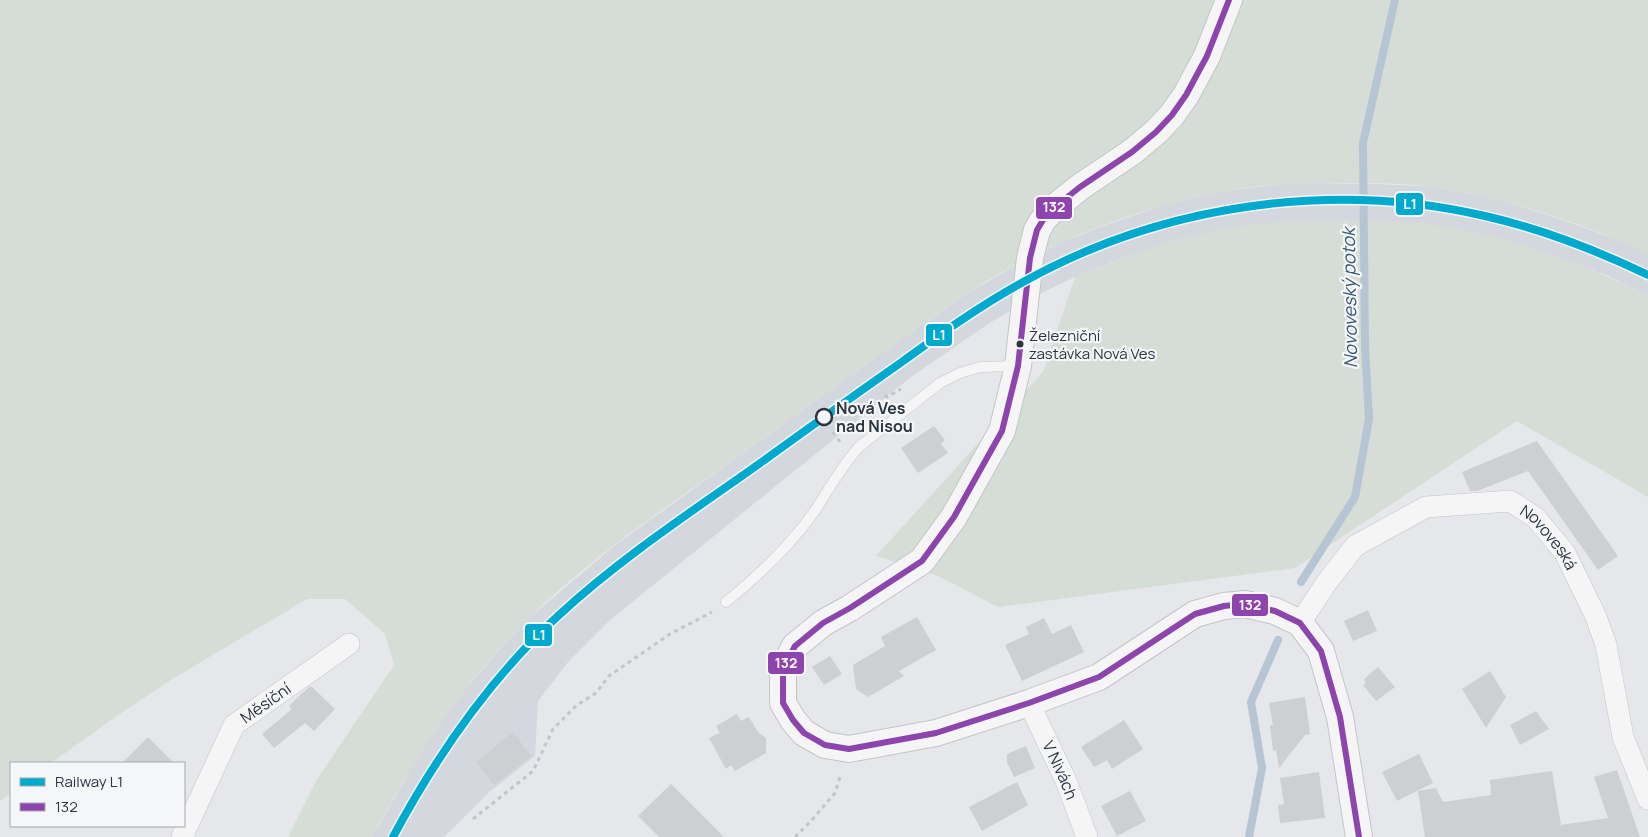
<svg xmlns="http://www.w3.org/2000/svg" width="1648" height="837" font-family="Manrope,sans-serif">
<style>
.built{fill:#d4d7dd}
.green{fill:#d6ddd6}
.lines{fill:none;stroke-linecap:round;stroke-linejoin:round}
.stream{stroke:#b5c5d4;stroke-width:8}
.building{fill:#cdcfd2}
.service-casing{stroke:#c3c5c8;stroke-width:11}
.minor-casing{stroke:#c3c5c8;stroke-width:22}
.tertiary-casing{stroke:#c3c5c8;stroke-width:28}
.path{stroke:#c3c6c8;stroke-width:3;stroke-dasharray:4 4;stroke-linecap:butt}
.service{stroke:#f5f5f6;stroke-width:10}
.minor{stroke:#f5f5f6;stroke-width:21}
.tertiary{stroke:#f5f5f6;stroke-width:26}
.bus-1-casing{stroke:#f4f6f8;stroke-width:10}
.bus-1{stroke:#8e44ad;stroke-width:6}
.rail-1-casing{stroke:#f4f6f8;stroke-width:11}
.rail-1{stroke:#00a9ce;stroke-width:8}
.bus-dot{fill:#2c3643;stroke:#f4f6f8;stroke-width:2}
.stop-dot{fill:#f4f6f8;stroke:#2c3643;stroke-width:2.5}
.labels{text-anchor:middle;stroke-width:4.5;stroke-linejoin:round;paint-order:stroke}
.bus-label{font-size:15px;fill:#2c3643;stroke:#f4f6f8;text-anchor:start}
.stop-label{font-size:16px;font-weight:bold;fill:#2c3643;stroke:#f4f6f8;text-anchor:start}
.street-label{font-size:16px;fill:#2c3643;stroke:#f4f6f8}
.water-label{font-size:18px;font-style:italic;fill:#375776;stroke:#f4f6f8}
.line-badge{stroke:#f4f6f8;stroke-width:2}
.badge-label{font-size:14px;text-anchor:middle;font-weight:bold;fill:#fff}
</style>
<rect width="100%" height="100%" fill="#e5e7ea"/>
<!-- built -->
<path class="built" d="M1292 183 1378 184 1432 187 1496 199 1560 219 1623 242 1648 254V296L1608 276 1548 254 1428 224 1377 221H1295L1230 228 1178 240 1115 261 1075 277 1035 296 988 324 911 377 610 620 568 662 538 701 535 756 488 793 444 837H372L423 748 460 696 506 642 529 618 614 546 890 347 968 293 1018 264 1060 243 1103 226 1167 204 1224 191Z"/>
<!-- green -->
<path class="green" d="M0 0H1648V254C1582 222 1508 199 1436 188 1401 182 1364 183 1329 183 1293 183 1257 185 1221 192 1152 205 1082 230 1019 263 978 284 940 312 903 338 855 372 807 407 759 441 681 498 597 551 528 619 464 682 414 758 372 837H288L316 781 394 665 385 634 345 599H307L174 678 114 718 51 763H11V793L0 801Z
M1340 220C1369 221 1399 220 1427 224 1501 233 1582 263 1648 296V497L1517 421 1295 568 998 607 936 575 876 556 1043 372 1075 277C1125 257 1176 238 1229 228 1265 221 1303 221 1340 220Z"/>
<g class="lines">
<!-- stream -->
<path class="stream" d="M1301 582 1355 497 1369 419 1365 346 1363 143 1395 0
M1249 837 1262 768 1251 702 1278 640"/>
</g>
<!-- building -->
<path class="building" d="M934 426 945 440 941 444 948 453 918 473 901 448Z
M1537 441 1618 556 1598 570 1528 471 1477 491H1470L1462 472Z
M1368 610 1377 631 1353 641 1344 621Z
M917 617 936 650 899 671 904 676 868 697 856 689 853 665 885 646 881 637Z
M1044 618 1052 634 1071 625 1084 652 1022 681 1005 645 1029 634 1026 627Z
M830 656 842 674 824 685 812 667Z
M1378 667 1395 687 1376 701 1363 685 1366 683 1364 679Z
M1490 671 1506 697 1486 728 1462 689Z
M311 686 335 709 314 731 305 723 274 748 262 734 292 709 289 706 302 693Z
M1305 697 1310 734 1305 735 1279 768 1276 750 1273 751 1270 725H1273L1269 703Z
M1536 711 1549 729 1520 745 1510 725Z
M737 714 741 721 749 717 758 732 766 738V753L735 771 731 765 726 769 709 738 720 733 716 726Z
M1124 720 1143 749 1112 769 1107 760 1094 767 1081 747Z
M513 732 531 756 494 785 476 762Z
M148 737 174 763H122Z
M1026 746 1035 768 1014 777 1007 762V754Z
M1419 754 1433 783 1397 801 1382 772Z
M1617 770 1640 837H1425L1418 791 1436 788 1443 802 1491 795 1490 780 1552 771 1561 825 1608 818 1594 777Z
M1319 772 1325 818 1280 823 1278 805 1284 804 1280 778Z
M1017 782 1028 805 982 831 969 807Z
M671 784 724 837H659L638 816Z
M1130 791 1146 821 1117 836 1101 806Z"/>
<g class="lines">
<!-- service casing -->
<g class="service-casing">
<path id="service" d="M726 602C758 576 790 546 814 512 829 490 841 466 860 446L940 383 960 373 980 367 1017 366"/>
</g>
<!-- minor casing -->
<g class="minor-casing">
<g id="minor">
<path id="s1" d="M1300 623 1327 582 1355 546 1426 507 1510 501 1535 517 1565 553 1596 617 1606 645 1623 737 1648 799"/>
<path id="s2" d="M1029 703 1066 781 1087 837"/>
<path id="s3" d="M182 837 234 725 349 644"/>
</g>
</g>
<!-- tertiary casing -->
<g class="tertiary-casing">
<path id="tertiary" d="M1229 0 1207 56 1186 95 1172 115 1156 132 1132 152 1080 187 1055 207 1043 220 1037 230 1030 258 1018 366 1002 431 954 517 922 561 850 608 823 623 795 646 783 669V703L793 720 804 733 825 745 849 749 936 733 1029 703 1099 677 1195 614 1224 606 1245 604 1275 611 1300 623 1321 651 1340 717 1359 837"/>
</g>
<!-- path -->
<path class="path" d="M885 395 887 397 901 389
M833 432 840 442
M473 819 533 771 553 729 577 705 596 693 609 676 670 634 712 612
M795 837 811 821 835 793 841 774"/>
<!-- service -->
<use href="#service" class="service"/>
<!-- minor -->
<use href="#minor" class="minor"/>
<!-- tertiary -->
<use href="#tertiary" class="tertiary"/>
<!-- bus-1 casing -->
<g class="bus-1-casing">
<path id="bus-1" d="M1229 0 1207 56 1186 95 1172 115 1156 132 1132 152 1080 187 1055 207 1043 220 1037 230 1030 258 1018 366 1002 431 954 517 922 561 850 608 823 623 795 646 783 669V703L793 720 804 733 825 745 849 749 936 733 1029 703 1099 677 1195 614 1224 606 1245 604 1275 611 1300 623 1321 651 1340 717 1359 837"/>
</g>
<!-- bus-1 -->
<use href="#bus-1" class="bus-1"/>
<!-- rail-1 casing -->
<g class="rail-1-casing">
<path id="rail-1" d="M393 837C437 755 490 678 559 615 624 555 699 507 770 456 813 425 856 394 899 364 939 335 981 305 1025 281 1162 205 1332 180 1485 216 1542 229 1596 250 1648 275"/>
</g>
<!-- rail-1 -->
<use href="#rail-1" class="rail-1"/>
</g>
<!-- markers -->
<circle class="bus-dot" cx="1020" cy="344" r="4.5"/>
<circle class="stop-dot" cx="824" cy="417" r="8"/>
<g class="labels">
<!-- bus labels -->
<g class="bus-label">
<text x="1029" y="341">Železniční<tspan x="1029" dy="18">zastávka Nová Ves</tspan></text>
</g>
<!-- stop labels -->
<g class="stop-label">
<text x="836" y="414">Nová Ves<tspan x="836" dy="18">nad Nisou</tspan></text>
</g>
<!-- street labels -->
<g class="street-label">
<text dy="6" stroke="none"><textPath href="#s1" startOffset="314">Novoveská</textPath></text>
<text dy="6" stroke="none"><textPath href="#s3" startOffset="162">Měsíční</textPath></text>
<text dy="6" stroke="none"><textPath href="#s2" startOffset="74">V Nivách</textPath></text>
</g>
<!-- water labels -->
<g class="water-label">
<text transform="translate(1350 298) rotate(-91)" y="6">Novoveský potok</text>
</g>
</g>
<g class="line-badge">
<rect x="1395" y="192" width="29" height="24" rx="5" fill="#00a9ce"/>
<rect x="1035" y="196" width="38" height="24" rx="5" fill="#8e44ad"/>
<rect x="925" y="323" width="28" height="24" rx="5" fill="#00a9ce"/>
<rect x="1231" y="593" width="38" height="24" rx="5" fill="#8e44ad"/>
<rect x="524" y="623" width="29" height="24" rx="5" fill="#00a9ce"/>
<rect x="767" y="651" width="38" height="24" rx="5" fill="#8e44ad"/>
</g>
<g class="badge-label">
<text x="1410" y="209">L1</text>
<text x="1054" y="212">132</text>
<text x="939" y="340">L1</text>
<text x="1250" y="610">132</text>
<text x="539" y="640">L1</text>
<text x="786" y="668">132</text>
</g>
<!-- legend -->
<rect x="10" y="762" width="175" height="65" fill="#f4f6f8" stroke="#a4a9b0"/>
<rect x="20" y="778" width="25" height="8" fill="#00a9ce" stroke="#a4a9b0"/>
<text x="55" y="787" font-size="15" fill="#2c3643">Railway L1</text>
<rect x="20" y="803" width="25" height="8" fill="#8e44ad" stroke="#a4a9b0"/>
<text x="55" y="812" font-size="15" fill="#2c3643">132</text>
</svg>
